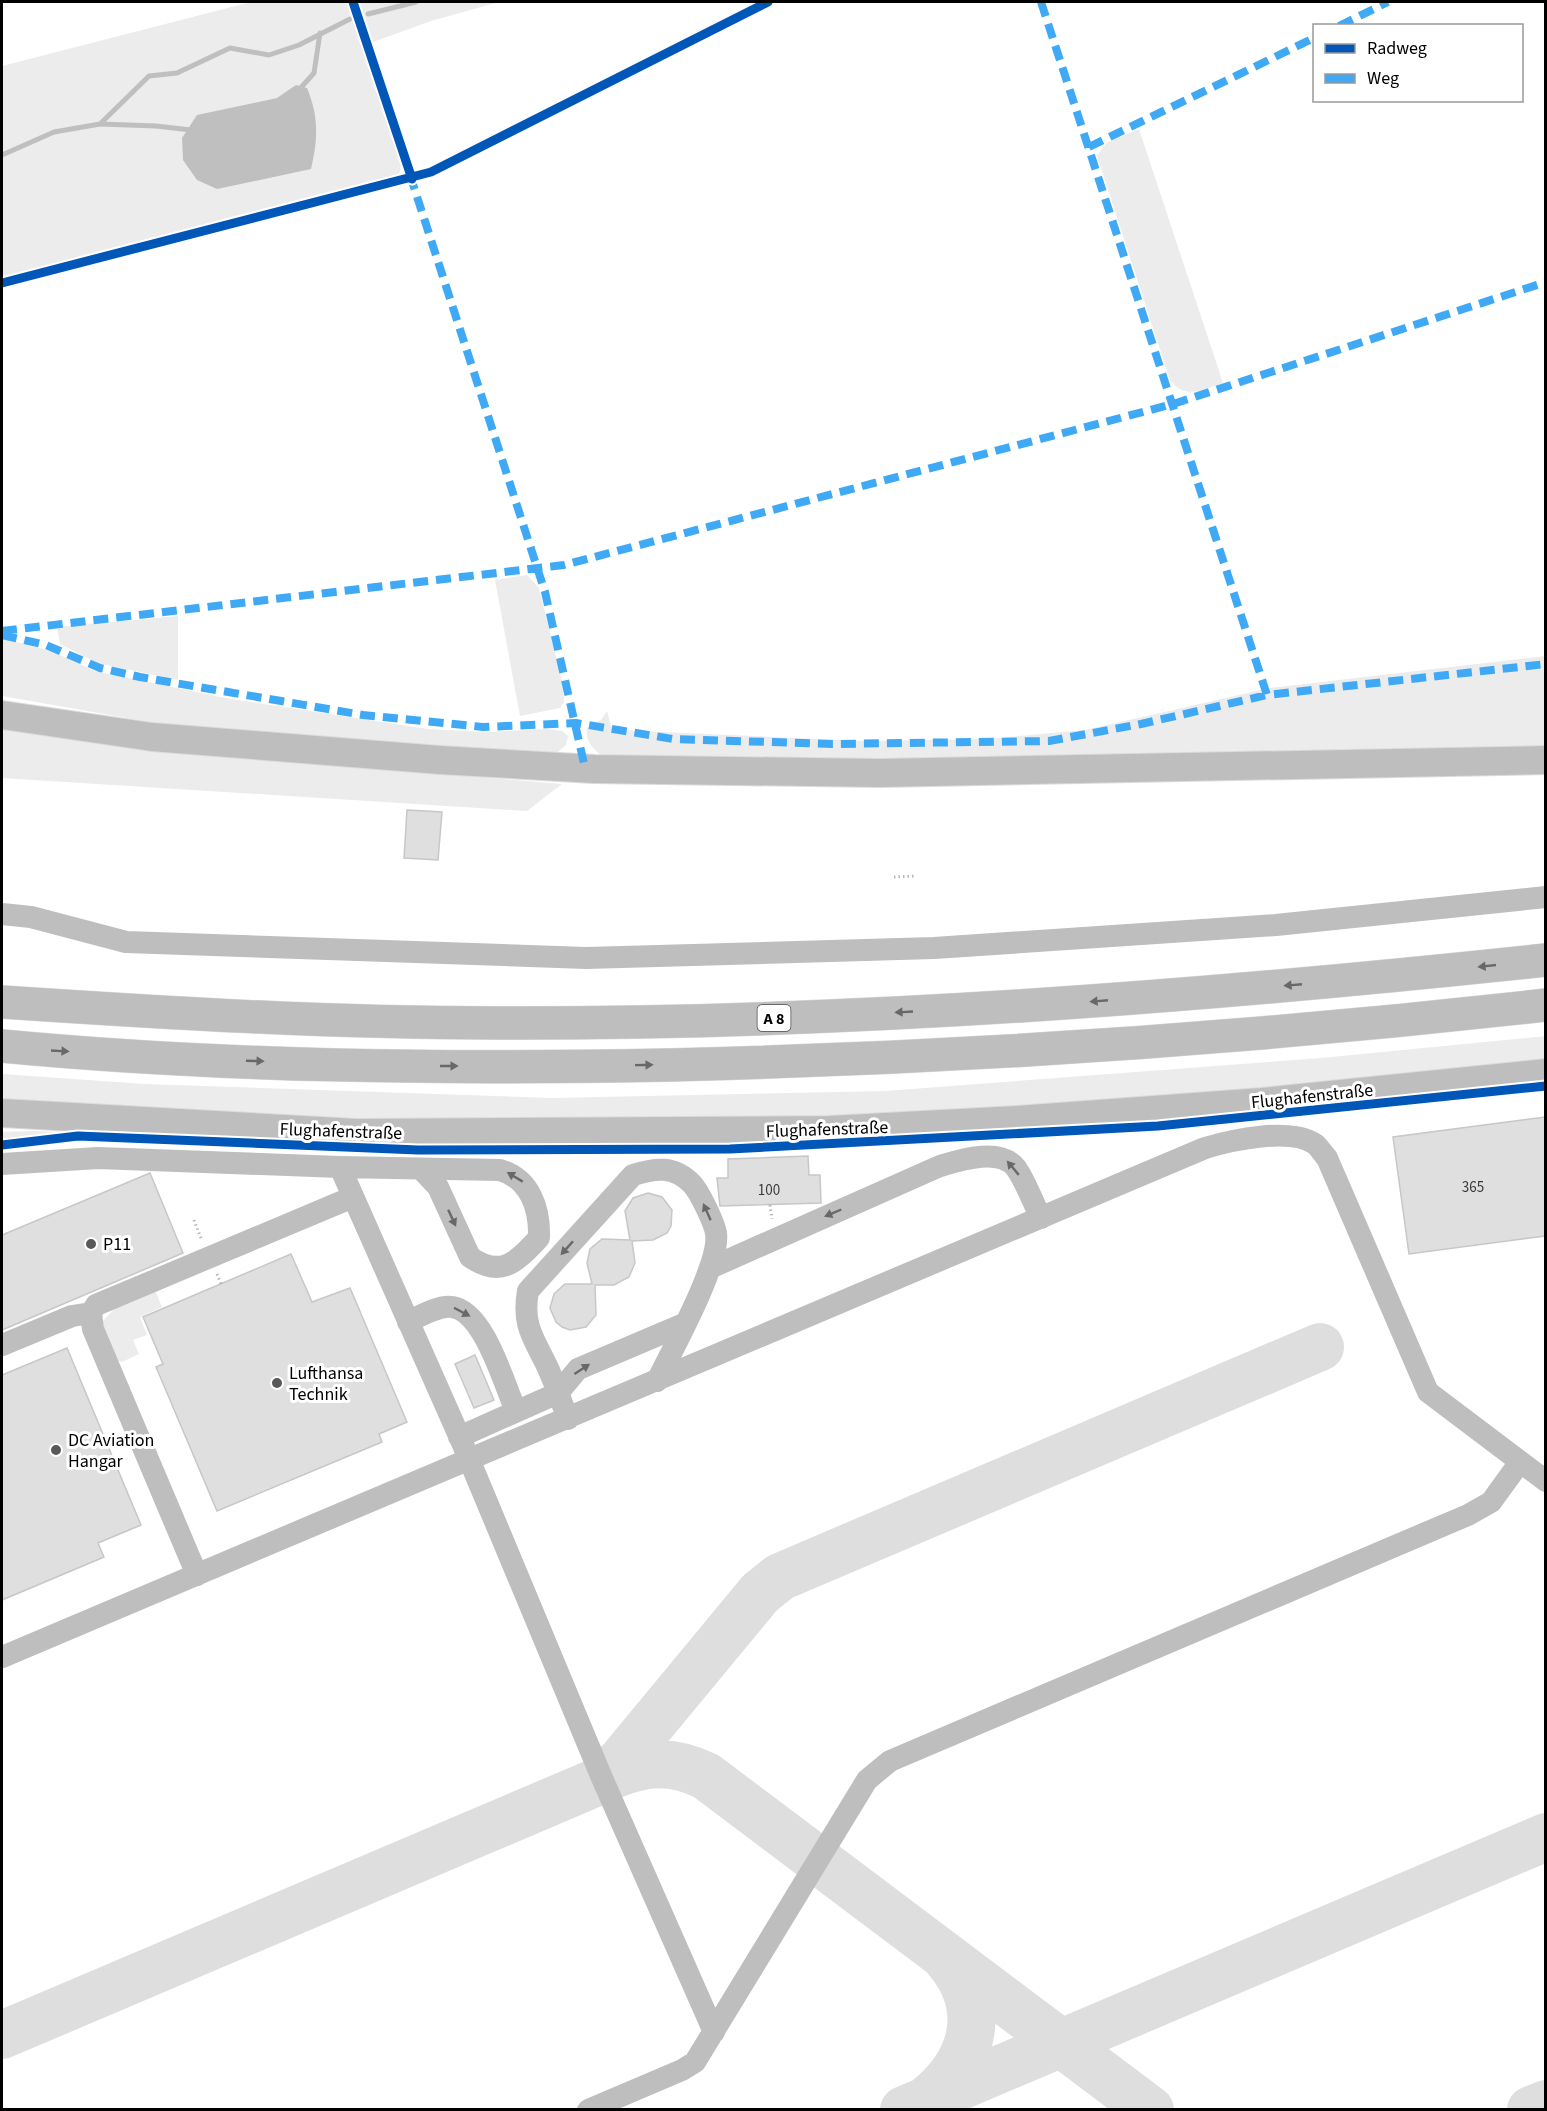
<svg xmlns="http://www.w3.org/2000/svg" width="1547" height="2111" font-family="'Source Sans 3',sans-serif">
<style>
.green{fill:#ececec}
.water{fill:#bfbfbf}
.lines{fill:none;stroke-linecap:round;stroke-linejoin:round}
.stream{stroke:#bfbfbf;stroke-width:5}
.taxiway{stroke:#dedede;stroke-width:48}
.building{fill:#dfdfdf;stroke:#c7c7c7;stroke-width:1.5}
.major-casing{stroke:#dbdbdb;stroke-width:30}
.highway-casing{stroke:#dbdbdb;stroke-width:34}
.path{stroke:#b9b9b9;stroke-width:3;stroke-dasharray:1.5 3;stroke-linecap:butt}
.minor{stroke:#bebebe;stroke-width:22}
.major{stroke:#bebebe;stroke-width:28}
.highway{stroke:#bebebe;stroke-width:33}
.quiet{stroke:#3fa9f5;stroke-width:8;stroke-dasharray:15 8;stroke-linecap:butt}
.cycleway-casing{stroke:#fff;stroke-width:13}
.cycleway{stroke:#0057b8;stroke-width:9}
.oneway{fill:#686868}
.poi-dot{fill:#595959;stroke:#fff;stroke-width:2}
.labels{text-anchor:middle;stroke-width:6;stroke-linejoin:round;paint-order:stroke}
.number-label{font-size:15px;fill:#383838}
.shield{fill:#fff;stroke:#4c4c4c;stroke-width:1.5}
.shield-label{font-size:16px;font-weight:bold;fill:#000}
.street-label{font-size:18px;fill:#000;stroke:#fff}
.poi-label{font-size:18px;fill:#000;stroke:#fff;text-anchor:start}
</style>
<rect width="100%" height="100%" fill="#fff"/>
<!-- green -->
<path class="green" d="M251 2H348L401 164 399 176 388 183 2 279V66Z
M359 2H499L431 21 373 42Z
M1139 129 1223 383C1203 390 1185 400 1170 380L1097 156 1106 143Z
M527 575 539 588 563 685 564 702 560 708 520 716 495 580Z
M178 616V680L97 663 60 644 57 627Z
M2 638 51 651 95 671 225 698 428 729 486 732 548 729 562 731 568 736 566 745 553 756 161 724 2 696Z
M1545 656V746L885 761 602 756C592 748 585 741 587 728L601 720 607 711 611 726 617 730 864 741 987 739 1085 730 1270 688Z
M2 728 206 754 562 784 527 811 2 778Z
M1546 1036 1545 1063 1195 1096 861 1119 489 1127 2 1102V1074L145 1084 552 1098 885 1091 1321 1058Z
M32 1131 69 1132V1135L2 1142V1132Z
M155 1290 162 1307 140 1317 147 1335 133 1340 139 1354 122 1362 115 1360 106 1340 103 1321 117 1306Z"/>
<!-- water -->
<path class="water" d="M296 85 307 88C319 117 318 139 311 169L217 189 197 180 183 160 182 138 197 115 277 98Z"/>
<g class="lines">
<!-- stream -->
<path class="stream" d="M368 14 416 2
M297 92 314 73 320 33
M100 124 156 126 191 130
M2 155 54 132 100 124 149 76 177 73 230 48 269 55 299 45 350 19"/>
<!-- taxiway -->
<path class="taxiway" d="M599 1781C638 1763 666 1757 706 1776L1150 2110
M2 2035 597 1782 621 1761 760 1593 780 1577 1320 1347
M929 2098C975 2060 988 2006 946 1958
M904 2110 1546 1837
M1531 2110 1546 2104"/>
</g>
<!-- building -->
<path class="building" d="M407 810 442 812 438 860 404 858Z
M1545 1117V1236L1409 1254 1393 1137Z
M808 1156 809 1175H820L821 1203 720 1206 717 1178H728V1159Z
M150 1173 183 1253 2 1330V1235Z
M648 1193 662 1197 672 1210 671 1226 667 1233 653 1240 632 1241 635 1263 629 1277 614 1285H595L596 1315 586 1327 570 1330 562 1327 556 1322 550 1308 554 1294 565 1284H592L587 1263 590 1249 602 1239 630 1240 625 1211 633 1198Z
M291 1254 312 1302 350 1288 407 1422 379 1434 382 1442 217 1511 156 1367 163 1364 143 1317Z
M67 1348 141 1525 98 1543 104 1557 2 1600V1375Z
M475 1355 494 1400 474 1408 455 1364Z"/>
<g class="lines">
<!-- major casing -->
<g class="major-casing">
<path id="major" d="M2 715 152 737 440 760 594 769 880 773 1546 760
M2 1113 356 1133 829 1130 1017 1120 1262 1102 1546 1073"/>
</g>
<!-- highway casing -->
<g class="highway-casing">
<path id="highway" d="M2 1002C167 1013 332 1023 498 1023 848 1024 1198 997 1546 960
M2 1046C223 1067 447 1069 669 1065 962 1058 1254 1038 1546 1005"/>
</g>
<!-- path -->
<path class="path" d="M894 877 916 876
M770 1205 772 1219
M194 1220 202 1241
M217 1274 221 1284"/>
<!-- minor -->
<path class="minor" d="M2 914 31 917 126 942 586 958 934 948 1276 925 1546 897
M2 1164 98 1158 340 1167 500 1170C530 1179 540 1208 539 1238 517 1261 502 1279 470 1257L438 1187 421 1169
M340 1167 464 1447 602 1778 714 2032
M710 1268 940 1166C960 1160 1000 1147 1016 1168 1026 1182 1033 1203 1041 1218
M408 1322C420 1316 439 1305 452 1307 484 1311 504 1384 516 1411
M2 1345 72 1316 91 1313
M568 1419C561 1401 555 1383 547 1366 533 1337 522 1325 528 1291L633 1175C655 1168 674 1165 692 1184 699 1191 714 1222 716 1233 721 1263 672 1350 657 1381
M459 1437 558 1393 578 1369 684 1324
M197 1575 93 1329 91 1313 96 1305 353 1197
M2 1657 1205 1148C1232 1140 1290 1127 1315 1144 1319 1147 1323 1154 1327 1158L1428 1392 1546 1481
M588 2110 682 2070 695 2062 867 1780 890 1761 1468 1515 1491 1502 1520 1462"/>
<!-- major -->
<use href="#major" class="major"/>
<!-- highway -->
<use href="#highway" class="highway"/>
<!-- quiet -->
<path class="quiet" d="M1041 2 1267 695 1546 664
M1339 26 1388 2
M1089 147 1314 38
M410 175 545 592 585 768
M2 631 564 565 1173 404 1546 282
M2 635 46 645 100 668 140 677 363 715 483 727 576 723 673 739 832 744 1049 741 1141 724 1267 695"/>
<!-- cycleway casing -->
<g class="cycleway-casing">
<path id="cycleway" d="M353 2 412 179
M2 283 431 172 768 2
M2 1145 78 1136 418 1150 730 1149 1158 1126 1546 1086"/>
</g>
<!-- cycleway -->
<use href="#cycleway" class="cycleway"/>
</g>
<!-- one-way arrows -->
<defs><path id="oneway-solid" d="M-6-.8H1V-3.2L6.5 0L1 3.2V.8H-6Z" transform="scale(1.5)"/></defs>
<g class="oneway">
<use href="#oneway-solid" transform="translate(1487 966) rotate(174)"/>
<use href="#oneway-solid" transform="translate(1293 985) rotate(175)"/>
<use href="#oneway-solid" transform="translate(1099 1001) rotate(175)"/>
<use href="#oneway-solid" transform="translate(904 1012) rotate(177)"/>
<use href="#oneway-solid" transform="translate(60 1051) rotate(3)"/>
<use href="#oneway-solid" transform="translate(255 1061) rotate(2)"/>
<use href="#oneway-solid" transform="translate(644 1065) rotate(-1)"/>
<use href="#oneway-solid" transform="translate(449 1066)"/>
<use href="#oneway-solid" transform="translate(1013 1168) rotate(-130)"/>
<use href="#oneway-solid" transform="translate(515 1177) rotate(-149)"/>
<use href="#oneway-solid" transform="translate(707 1212) rotate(-114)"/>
<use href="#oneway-solid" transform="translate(833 1213) rotate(157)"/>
<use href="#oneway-solid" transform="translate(452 1218) rotate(65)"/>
<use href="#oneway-solid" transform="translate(567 1248) rotate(132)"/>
<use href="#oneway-solid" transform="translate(462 1312) rotate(28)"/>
<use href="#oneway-solid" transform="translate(582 1369) rotate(-33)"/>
</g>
<!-- markers -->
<g class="poi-dot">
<circle cx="91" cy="1244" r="6"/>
<circle cx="277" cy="1383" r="6"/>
<circle cx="56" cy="1450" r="6"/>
</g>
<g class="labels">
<!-- number labels -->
<g class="number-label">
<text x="1473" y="1192">365</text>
<text x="769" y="1195">100</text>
</g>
<!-- shield labels -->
<rect class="shield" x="757.5" y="1005" width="33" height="26" rx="4.5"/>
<g class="shield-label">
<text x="774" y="1024">A 8</text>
</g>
<!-- street labels -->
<g class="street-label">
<text transform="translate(1312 1096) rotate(-6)" y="6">Flughafenstraße</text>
<text transform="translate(827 1129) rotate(-2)" y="6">Flughafenstraße</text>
<text transform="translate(341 1131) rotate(2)" y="6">Flughafenstraße</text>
</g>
<!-- poi labels -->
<g class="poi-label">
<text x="103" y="1250">P11</text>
<text x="289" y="1379">Lufthansa<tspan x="289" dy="21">Technik</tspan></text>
<text x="68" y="1446">DC Aviation<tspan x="68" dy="21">Hangar</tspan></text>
</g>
</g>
<!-- border -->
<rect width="1547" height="2111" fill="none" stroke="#000000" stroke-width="6"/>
<!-- legend -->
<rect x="1313" y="24" width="210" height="78" fill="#ffffff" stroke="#999999" stroke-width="1.5"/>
<rect x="1325" y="44" width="30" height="9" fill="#0057b8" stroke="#999999" stroke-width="1.5"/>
<text x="1367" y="54" font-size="18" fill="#000000">Radweg</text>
<rect x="1325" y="74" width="30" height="9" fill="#3fa9f5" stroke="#999999" stroke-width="1.5"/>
<text x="1367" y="84" font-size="18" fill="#000000">Weg</text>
</svg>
